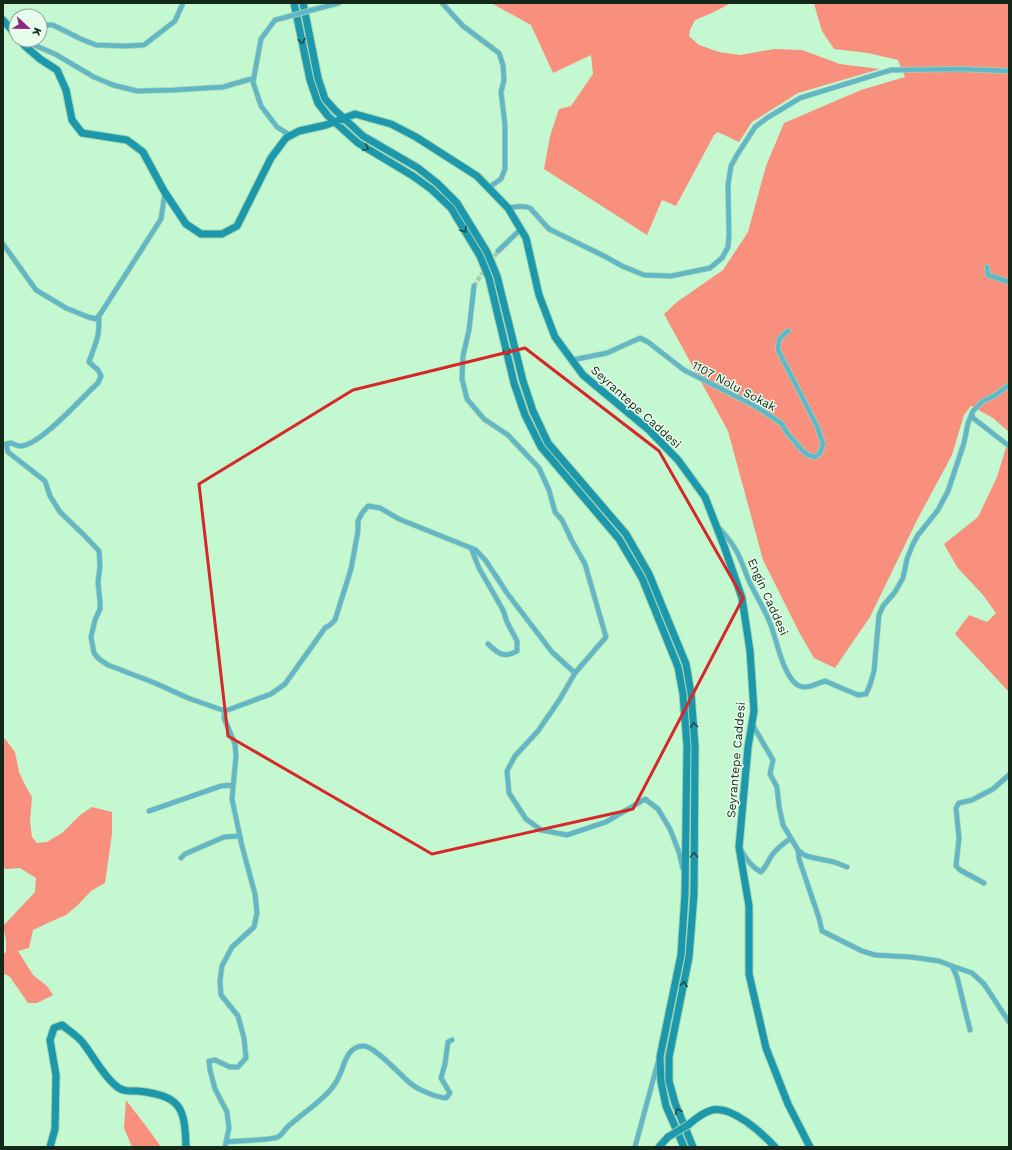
<svg xmlns="http://www.w3.org/2000/svg" width="1012" height="1150" font-family="'Work Sans',sans-serif">
<style>
.forest{fill:#f9907d}
.lines{fill:none;stroke-linecap:round;stroke-linejoin:round}
.street-tunnel{stroke:#a1ceab;stroke-width:4.5;stroke-dasharray:4.5 2;stroke-linecap:butt}
.street-casing{stroke:#a4d3af;stroke-width:6}
.secondary-casing{stroke:#a4d3af;stroke-width:9}
.street{stroke:#61b6c7;stroke-width:4.5}
.secondary{stroke:#1b98ac;stroke-width:7}
.street-bridge-casing{stroke:#a4d3af;stroke-width:6;stroke-linecap:butt}
.secondary-bridge-casing{stroke:#a4d3af;stroke-width:9;stroke-linecap:butt}
.street-bridge{stroke:#61b6c7;stroke-width:4.5}
.secondary-bridge{stroke:#1b98ac;stroke-width:7}
.oneway{stroke:#164f4c}
.marked{fill:none;stroke:#d62828;stroke-width:3;stroke-linejoin:round}
.labels{text-anchor:middle;stroke-width:3;stroke-linejoin:round;paint-order:stroke}
.street-label{font-size:12px;fill:#142819;stroke:#e8fdec}
</style>
<rect width="100%" height="100%" fill="#c4f8d0"/>
<!-- forest -->
<path class="forest" d="M491 3H731L712 13 695 20 690 30 689 36 699 45 719 52 740 55 774 49 802 50 840 64 880 69 798 93 752 122 739 142 718 132 714 135 676 206 662 200 647 235 544 169 550 136 559 109 571 106 593 74 591 55 553 73 531 25Z
M815 3H1009V432L993 418 971 406 964 415 952 455 916 522 870 617 835 668 814 658 799 632 763 560 728 431 664 314 677 302 723 270 748 232 766 166 784 123 861 90 905 77 898 60 868 53 834 49 822 31 814 4Z
M1009 438V692L955 634 969 615 987 622 996 613 983 595 957 567 944 544 978 517 997 477Z
M3 738 6 740 15 752 19 772 26 787 32 797 30 821 32 837 37 843 47 842 62 833 80 815 92 807 112 812V834L105 883 91 891 77 906 66 915 50 922 33 930 29 948 18 951 33 975 47 986 53 995 37 1003H28L10 977 5 974 3 975V955L6 952V940L3 926 35 892 36 878 20 868 6 869 3 867Z
M126 1100 149 1130 161 1147H132L124 1128Z"/>
<g class="lines">
<!-- street-tunnel -->
<path class="street-tunnel" d="M491 262 498 251
M474 286 486 268"/>
<!-- street casing -->
<g class="street-casing">
<path id="street" d="M442 3 463 26 499 53 503 65 504 80 501 92 505 125V169L501 179 488 188
M312 10 339 3
M283 18 275 20 261 39 253 82 261 106 277 127 290 135
M8 25H16
M40 25H53L81 39 96 45 125 46 144 45 175 21 183 3
M22 40 55 54 94 77 113 85 137 91 174 90 223 87 254 78
M508 208C516 207 522 205 530 208L549 229 606 257 622 266 644 275 671 276 710 268 722 258 728 247 729 235 728 185 731 166 737 155 755 127 767 118 800 98 891 70 962 69 1009 71
M3 244 36 290 66 308 88 317 96 319 101 313 161 219 165 193
M498 251 521 229
M987 267 988 275 1009 282
M474 286 469 330 463 356 462 379 467 399 484 419 508 435 539 468 549 490 555 512 562 520 572 541 585 564 606 637 575 673 560 699 538 731 515 756 507 771 509 793 526 819 541 830 567 835 606 822 645 799 658 809 670 829 679 852 683 869
M99 316C99 322 99 329 98 335 96 344 92 353 89 362L98 370 101 376 98 383C82 397 39 447 20 446 17 446 14 444 11 443L6 444 8 452 45 481 50 496 60 512 84 535 99 551 100 566 98 582 100 602V609L95 620 91 637 94 653 99 659 108 665 155 683 188 698 225 711
M572 360 607 353 640 338 648 342 684 370 755 406 781 423 788 434 802 450 808 455 815 457 820 453 823 444 817 426 778 350 779 339 788 331
M972 415 973 418 1009 446
M718 527C726 535 733 544 738 554 743 564 746 575 751 585 757 597 765 610 770 623 777 640 782 672 796 684 805 691 815 684 825 681L858 695 866 694 870 685 874 671 879 615 883 606 895 592 903 578 907 559 913 544 918 535 938 510 948 491 964 443 968 423 973 411 983 401 994 396 1009 385
M471 548 479 568 503 610 507 622 517 641V651C503 659 498 653 488 644
M752 724 773 760 770 774 777 787 779 806 783 825 798 850 804 855 810 857 834 862 847 867
M149 811 221 786 233 785
M741 850C746 858 751 867 761 872 766 867 768 861 772 855 777 848 784 843 791 838
M798 850 799 859 819 918 822 931 862 951 875 955 911 957 939 961 952 966 972 973 984 984 1009 1022
M181 858 185 854 224 837 239 836
M984 883 960 870 956 866 959 838 956 808 959 803 972 800 993 789 1009 775
M952 966 957 977 970 1030
M226 1142C236 1141 272 1140 278 1137 283 1134 286 1127 291 1124 304 1112 321 1102 332 1088 336 1083 339 1077 341 1072 345 1061 349 1046 363 1046 375 1046 400 1075 410 1083 418 1090 436 1097 446 1098L450 1093 441 1078 445 1064 448 1042 452 1040
M225 1147 229 1128 227 1112 215 1089 210 1070 209 1061 215 1060 230 1067H238L246 1058 244 1038 238 1016 221 995 220 981 222 966 232 947 254 927 257 913 255 894 242 846 232 799 236 756 235 744 224 718 225 711 271 694 285 684 325 628 330 625 335 620 351 569 358 531V521L362 513 368 506 380 508 399 519 476 550 486 561 507 593 552 652 575 673
M635 1147 658 1062"/>
</g>
<!-- secondary casing -->
<g class="secondary-casing">
<path id="secondary" d="M294 3 310 80 318 103 328 116 358 143 413 176 431 189 451 208 480 256 489 278 514 383 525 415 541 447 619 539 642 578 678 667 683 694 687 746 685 894 681 955 660 1057 661 1082 666 1106 684 1147
M303 3 318 78 325 99 335 110 363 136 418 168 437 183 457 203 487 252 497 276 523 381 533 411 548 443 626 534 649 574 686 664 691 693 695 746 694 894 689 957 669 1057V1081L675 1103 693 1147
M3 20 16 35
M20 40 25 46 40 59 57 70 66 90 72 120 82 133 127 140 143 152 164 191 186 224 201 234H222L237 226 271 158 286 138 299 131 326 125 355 114 391 124 416 137 477 176 508 208 526 238 539 295 555 337 583 375 649 430 678 460 705 497 724 546 742 598 750 651 754 711 748 747 739 847 749 906V974L766 1048 788 1104 810 1147
M688 1125C695 1119 704 1112 712 1110 732 1105 763 1134 775 1147
M50 1147 55 1129 56 1075 50 1040 54 1028 62 1025C69 1031 78 1036 83 1043 94 1057 102 1074 115 1085 122 1092 129 1091 138 1091 180 1096 185 1106 186 1147
M659 1147 668 1137"/>
</g>
<!-- street -->
<use href="#street" class="street"/>
<!-- secondary -->
<use href="#secondary" class="secondary"/>
<!-- street-bridge casing -->
<g class="street-bridge-casing">
<path id="street-bridge" d="M283 18 312 10"/>
</g>
<!-- secondary-bridge casing -->
<g class="secondary-bridge-casing">
<path id="secondary-bridge" d="M668 1137 688 1125"/>
</g>
<!-- street-bridge -->
<use href="#street-bridge" class="street-bridge"/>
<!-- secondary-bridge -->
<use href="#secondary-bridge" class="secondary-bridge"/>
</g>
<!-- one-way arrows -->
<defs><path id="oneway-chevron" d="M-2-3.5L2.5 0L-2 3.5" fill="none" stroke-width="1.6" stroke-linecap="round" stroke-linejoin="round"/></defs>
<g class="oneway">
<use href="#oneway-chevron" transform="translate(302 41) rotate(79)"/>
<use href="#oneway-chevron" transform="translate(366 148) rotate(31)"/>
<use href="#oneway-chevron" transform="translate(464 230) rotate(58)"/>
<use href="#oneway-chevron" transform="translate(507 352) rotate(76)"/>
<use href="#oneway-chevron" transform="translate(694 725) rotate(-94)"/>
<use href="#oneway-chevron" transform="translate(694 855) rotate(-89)"/>
<use href="#oneway-chevron" transform="translate(684 984) rotate(-79)"/>
<use href="#oneway-chevron" transform="translate(678 1111) rotate(-113)"/>
</g>
<!-- marked area -->
<path class="marked" d="M525 348 659 451 743 598 633 809 432 854 228 736 199 484 353 390Z"/>
<g class="labels">
<!-- street labels -->
<g class="street-label">
<text transform="translate(734 386) rotate(28)" y="4">1107 Nolu Sokak</text>
<text transform="translate(636 407) rotate(42)" y="4">Seyrantepe Caddesi</text>
<text transform="translate(768 597) rotate(66)" y="4">Engin Caddesi</text>
<text transform="translate(736 760) rotate(-85)" y="4">Seyrantepe Caddesi</text>
</g>
</g>
<!-- border -->
<rect width="1012" height="1150" fill="none" stroke="#142819" stroke-width="8"/>
<!-- north arrow -->
<g transform="translate(28 28) rotate(112)"><circle r="19" fill="#e8fdec" stroke="#93a898"/>
<path d="M0-3L7 15L0 10L-7 15Z" fill="#902588"/>
<text y="-6" font-size="11" font-weight="bold" text-anchor="middle" fill="#142819">K</text>
</g>
</svg>
